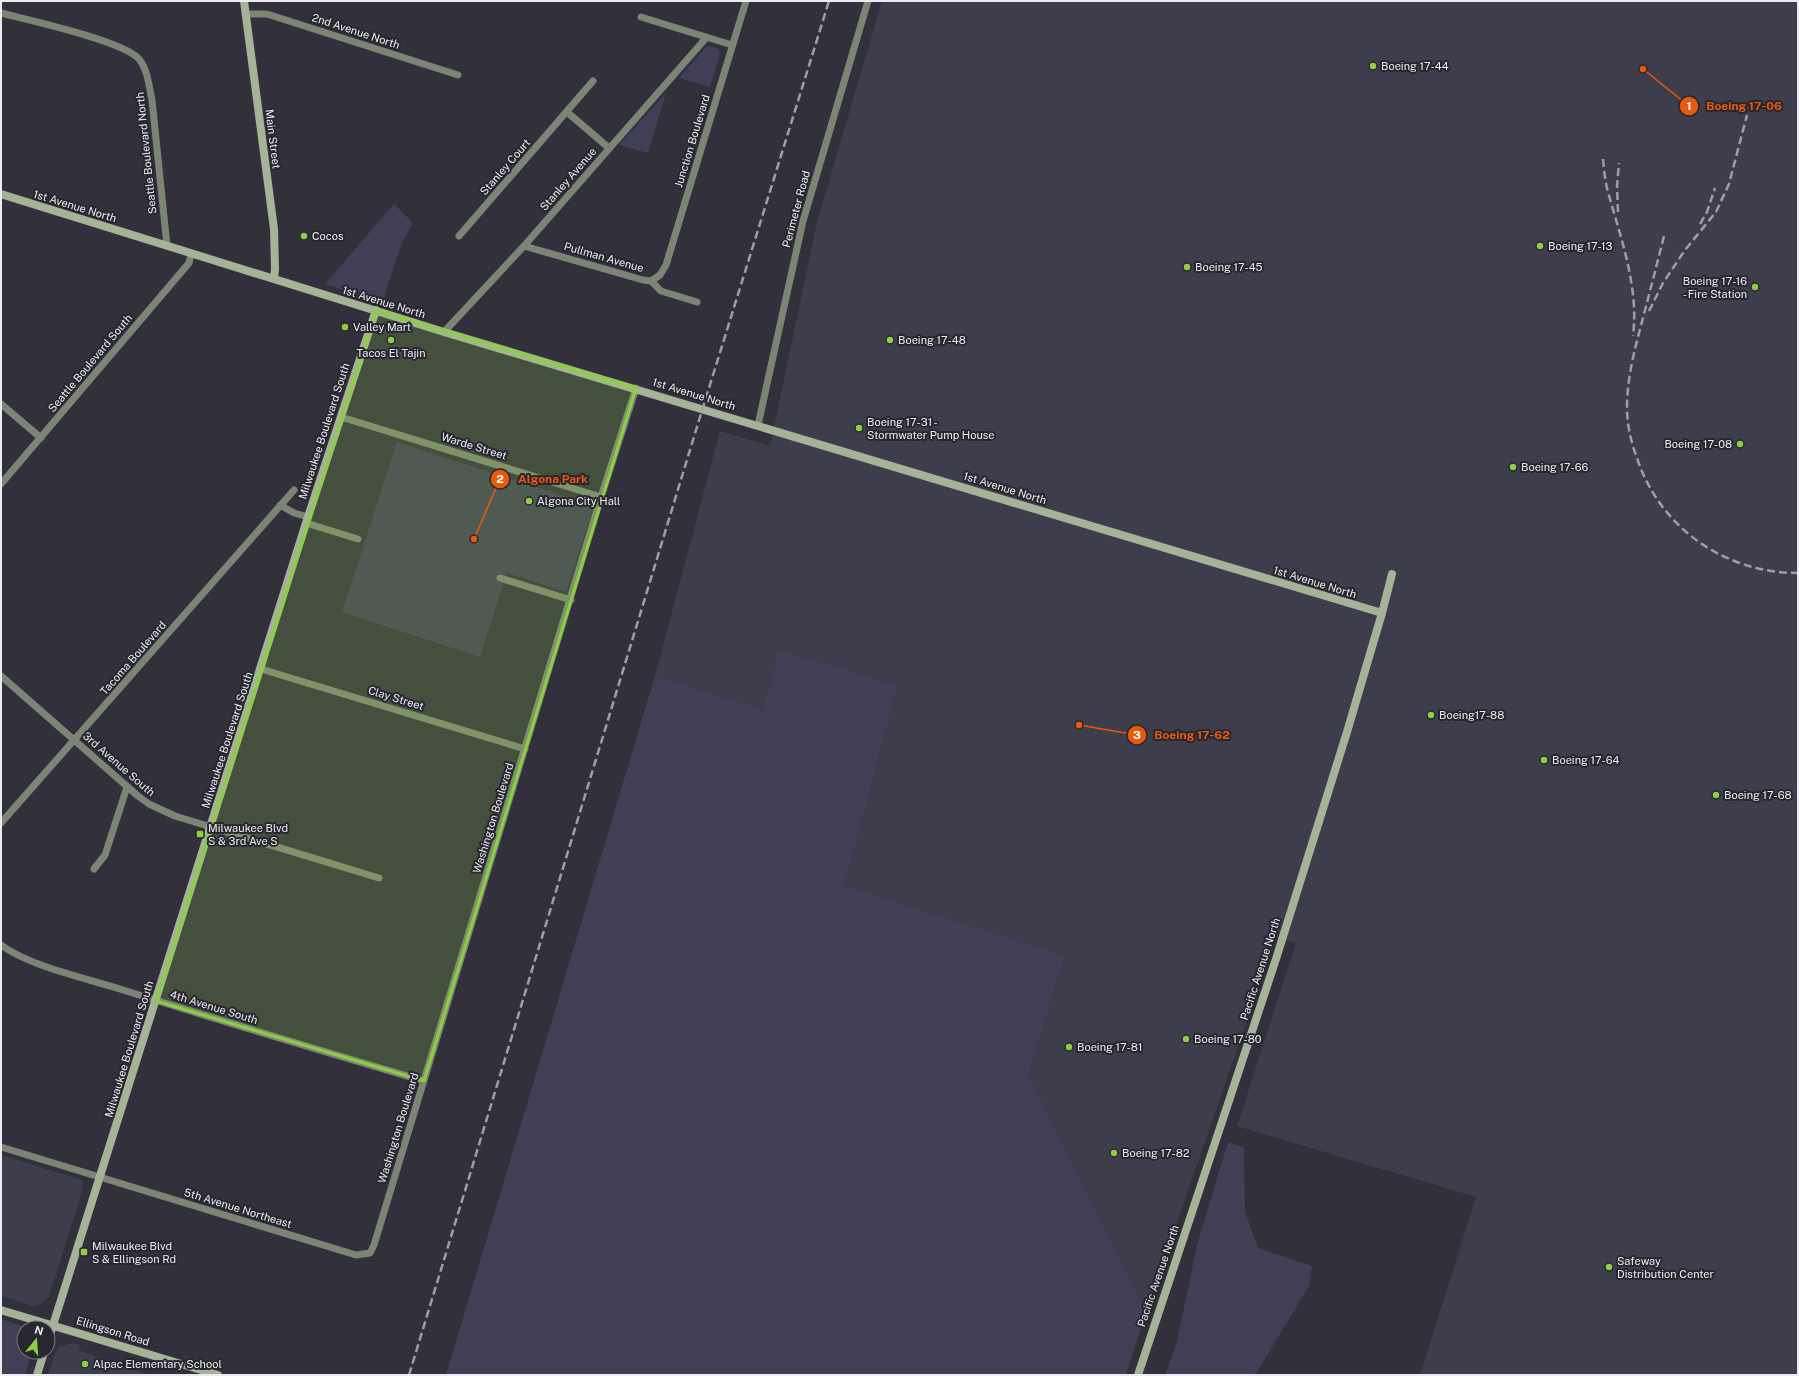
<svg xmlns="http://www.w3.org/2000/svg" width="1799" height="1376" font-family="'Public Sans',sans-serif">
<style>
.built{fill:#3e3d4c}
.green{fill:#403f56}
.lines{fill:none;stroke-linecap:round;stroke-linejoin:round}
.street{stroke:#7c8575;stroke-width:7}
.secondary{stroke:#a5b499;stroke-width:8}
.rail{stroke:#9f9ea6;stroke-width:2.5;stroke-dasharray:8 4;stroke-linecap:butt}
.marked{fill:#8dce44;fill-opacity:0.2;stroke:#8dce44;stroke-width:3;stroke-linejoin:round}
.poi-dot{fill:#8dce44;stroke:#282730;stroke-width:1.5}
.labels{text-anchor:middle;stroke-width:4;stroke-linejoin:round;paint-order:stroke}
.street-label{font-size:11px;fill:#ebebf1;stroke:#282730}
.poi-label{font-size:11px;fill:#ebebf1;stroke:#282730;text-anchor:start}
.leader{fill:none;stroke:#e8590c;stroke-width:1.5}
.callout-dot{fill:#e8590c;stroke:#282730;stroke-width:1.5}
.mark-label{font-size:12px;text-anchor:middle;font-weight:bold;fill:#fff}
.callout-label{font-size:12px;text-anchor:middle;font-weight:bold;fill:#e8590c;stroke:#282730;stroke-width:4;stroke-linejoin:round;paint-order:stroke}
</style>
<rect width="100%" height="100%" fill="#32313b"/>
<!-- built -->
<path class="built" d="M882 1H1798V1375H1420L1476 1197 1237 1126 1296 943 1276 937 1146 1312 1029 1074 1065 956 845 885 898 685 779 652 763 709 655 676 720 431 770 446 817 222Z
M1 1155 82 1180 83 1189 49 1296 41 1304 33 1306 1 1296Z
M72 1343 80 1345 79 1350 81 1351 149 1375H48L56 1351 59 1347Z"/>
<!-- green -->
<path class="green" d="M710 46 717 48 720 53 710 87 679 78 706 47Z
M666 93 648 153 619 145Z
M394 204 413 223 401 245 382 303 325 284Z
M397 442 594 506 566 592 507 573 480 657 342 612Z
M779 651 898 685 845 885 1065 956 1029 1074 1146 1312 1126 1375H446L655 676 763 709Z
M1228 1142 1244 1148 1245 1212 1258 1248 1312 1266 1309 1286 1255 1375H1165L1177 1342 1197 1245Z
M1 1319 29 1328H24V1352H32L25 1375H1Z"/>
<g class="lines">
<!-- street -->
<path class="street" d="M1 13C28 20 124 41 139 59 148 70 149 87 152 100L167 246
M246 14H267L458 75
M641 17 732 45
M567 112 609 148
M459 236 593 81
M524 246 643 280 651 281 661 291 697 302
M651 281 660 275 666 265 746 1
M444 332 524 246 706 38
M1 404 41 438
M341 417 601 497
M758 425 803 221 868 1
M1 484 189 263 191 254
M280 505 294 513 308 517
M306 523 358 539
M500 578 571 600
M261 669 525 749
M1 676 138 796 149 804 175 816 379 878
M1 823 294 490
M94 869 105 855 127 787
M1 945C29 966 85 978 120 989 221 1021 322 1051 424 1081
M1 1147 356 1255 370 1253 374 1245 601 497 636 388"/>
<!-- secondary -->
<path class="secondary" d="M244 1 274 229 275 269 274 279
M1 194 444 332 1382 613
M1 1310 218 1375
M48 1341 306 523 376 310
M37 1375 44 1352
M1138 1375 1276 959 1347 732 1382 613 1392 574"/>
<!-- rail -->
<path class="rail" d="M1603 159C1604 170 1605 181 1608 192 1621 239 1639 287 1633 336
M1618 212 1617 186 1619 163
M1700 224 1707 212 1715 188
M1664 236C1657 264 1650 291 1643 318 1635 348 1627 377 1627 408 1627 425 1631 442 1637 458 1660 528 1725 573 1798 573
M1649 311 1663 283 1685 250 1716 212 1729 184 1747 115
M409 1375 700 417 829 1"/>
</g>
<!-- marked area -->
<path class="marked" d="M376 310 636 388 424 1081 156 1001Z"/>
<!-- markers -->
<g class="poi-dot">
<circle cx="1373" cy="66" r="4"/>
<circle cx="304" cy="236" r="4"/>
<circle cx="1540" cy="246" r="4"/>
<circle cx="1187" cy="267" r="4"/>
<circle cx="1755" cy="287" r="4"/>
<circle cx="345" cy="327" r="4"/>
<circle cx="391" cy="340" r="4"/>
<circle cx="890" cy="340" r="4"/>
<circle cx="859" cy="428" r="4"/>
<circle cx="1740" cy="444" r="4"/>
<circle cx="1513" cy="467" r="4"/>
<circle cx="529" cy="501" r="4"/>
<circle cx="1431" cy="715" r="4"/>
<circle cx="1544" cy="760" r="4"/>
<circle cx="1716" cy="795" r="4"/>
<rect x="196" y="830" width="8" height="8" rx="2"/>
<circle cx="1186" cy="1039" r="4"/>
<circle cx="1069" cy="1047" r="4"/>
<circle cx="1114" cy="1153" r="4"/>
<rect x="80" y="1248" width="8" height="8" rx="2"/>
<circle cx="1609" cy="1267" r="4"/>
<circle cx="85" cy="1364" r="4"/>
</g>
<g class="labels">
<!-- street labels -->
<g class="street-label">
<text transform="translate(356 31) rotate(18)" y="4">2nd Avenue North</text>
<text transform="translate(273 139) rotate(83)" y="4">Main Street</text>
<text transform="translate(692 141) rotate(-73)" y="4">Junction Boulevard</text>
<text transform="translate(146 153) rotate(-96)" y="4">Seattle Boulevard North</text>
<text transform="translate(505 167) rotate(-49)" y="4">Stanley Court</text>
<text transform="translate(568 179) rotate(-49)" y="4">Stanley Avenue</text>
<text transform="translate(75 206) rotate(17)" y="4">1st Avenue North</text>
<text transform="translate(796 209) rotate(-75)" y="4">Perimeter Road</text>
<text transform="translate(604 257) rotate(16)" y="4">Pullman Avenue</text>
<text transform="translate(384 302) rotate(17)" y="4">1st Avenue North</text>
<text transform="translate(90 363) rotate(-50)" y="4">Seattle Boulevard South</text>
<text transform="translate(694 394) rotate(17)" y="4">1st Avenue North</text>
<text transform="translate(324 431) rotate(-72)" y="4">Milwaukee Boulevard South</text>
<text transform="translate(474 446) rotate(17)" y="4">Warde Street</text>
<text transform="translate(1005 488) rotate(17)" y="4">1st Avenue North</text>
<text transform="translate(1315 582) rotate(17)" y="4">1st Avenue North</text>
<text transform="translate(133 658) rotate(-49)" y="4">Tacoma Boulevard</text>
<text transform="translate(396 698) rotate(17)" y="4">Clay Street</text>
<text transform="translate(227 740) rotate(-72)" y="4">Milwaukee Boulevard South</text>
<text transform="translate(119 764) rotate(41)" y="4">3rd Avenue South</text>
<text transform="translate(493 818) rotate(-73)" y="4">Washington Boulevard</text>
<text transform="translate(1260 969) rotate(-72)" y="4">Pacific Avenue North</text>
<text transform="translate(214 1007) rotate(17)" y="4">4th Avenue South</text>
<text transform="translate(129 1049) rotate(-73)" y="4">Milwaukee Boulevard South</text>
<text transform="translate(398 1128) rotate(-73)" y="4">Washington Boulevard</text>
<text transform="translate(238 1208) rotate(17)" y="4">5th Avenue Northeast</text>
<text transform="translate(1158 1276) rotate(-71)" y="4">Pacific Avenue North</text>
<text transform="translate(113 1331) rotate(17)" y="4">Ellingson Road</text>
</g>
<!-- poi labels -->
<g class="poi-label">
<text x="1381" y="70">Boeing 17-44</text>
<text x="312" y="240">Cocos</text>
<text x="1548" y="250">Boeing 17-13</text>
<text x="1195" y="271">Boeing 17-45</text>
<text x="1747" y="285" text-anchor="end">Boeing 17-16<tspan x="1747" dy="13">- Fire Station</tspan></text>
<text x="353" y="331">Valley Mart</text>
<text x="898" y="344">Boeing 17-48</text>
<text x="391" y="357" text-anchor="middle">Tacos El Tajin</text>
<text x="867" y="426">Boeing 17-31 -<tspan x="867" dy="13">Stormwater Pump House</tspan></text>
<text x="1732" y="448" text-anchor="end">Boeing 17-08</text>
<text x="1521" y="471">Boeing 17-66</text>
<text x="537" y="505">Algona City Hall</text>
<text x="1439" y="719">Boeing17-88</text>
<text x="1552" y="764">Boeing 17-64</text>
<text x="1724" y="799">Boeing 17-68</text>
<text x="208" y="832">Milwaukee Blvd<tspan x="208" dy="13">S &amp; 3rd Ave S</tspan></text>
<text x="1194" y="1043">Boeing 17-80</text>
<text x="1077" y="1051">Boeing 17-81</text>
<text x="1122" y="1157">Boeing 17-82</text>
<text x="92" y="1250">Milwaukee Blvd<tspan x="92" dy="13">S &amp; Ellingson Rd</tspan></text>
<text x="1617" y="1265">Safeway<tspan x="1617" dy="13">Distribution Center</tspan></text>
<text x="93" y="1368">Alpac Elementary School</text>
</g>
</g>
<!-- callouts -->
<path class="leader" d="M1643 69L1689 106M474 539L500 479M1079 725L1137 735"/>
<g class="callout-dot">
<circle cx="1643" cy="69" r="4"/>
<circle cx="474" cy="539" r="4"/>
<circle cx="1079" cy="725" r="4"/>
<circle cx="1689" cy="106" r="10"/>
<circle cx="500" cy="479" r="10"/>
<circle cx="1137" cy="735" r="10"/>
</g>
<g class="mark-label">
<text x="1689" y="110">1</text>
<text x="500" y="483">2</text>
<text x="1137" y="739">3</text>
</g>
<g class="callout-label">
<text x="1744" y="110">Boeing 17-06</text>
<text x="553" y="483">Algona Park</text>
<text x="1192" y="739">Boeing 17-62</text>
</g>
<!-- border -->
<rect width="1799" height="1376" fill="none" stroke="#ebebf1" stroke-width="4"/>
<!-- north arrow -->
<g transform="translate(36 1340) rotate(17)"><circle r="19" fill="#282730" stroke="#76757d"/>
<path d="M0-3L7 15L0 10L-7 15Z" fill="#8dce44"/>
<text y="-6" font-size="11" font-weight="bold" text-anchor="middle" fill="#ebebf1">N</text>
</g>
</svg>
